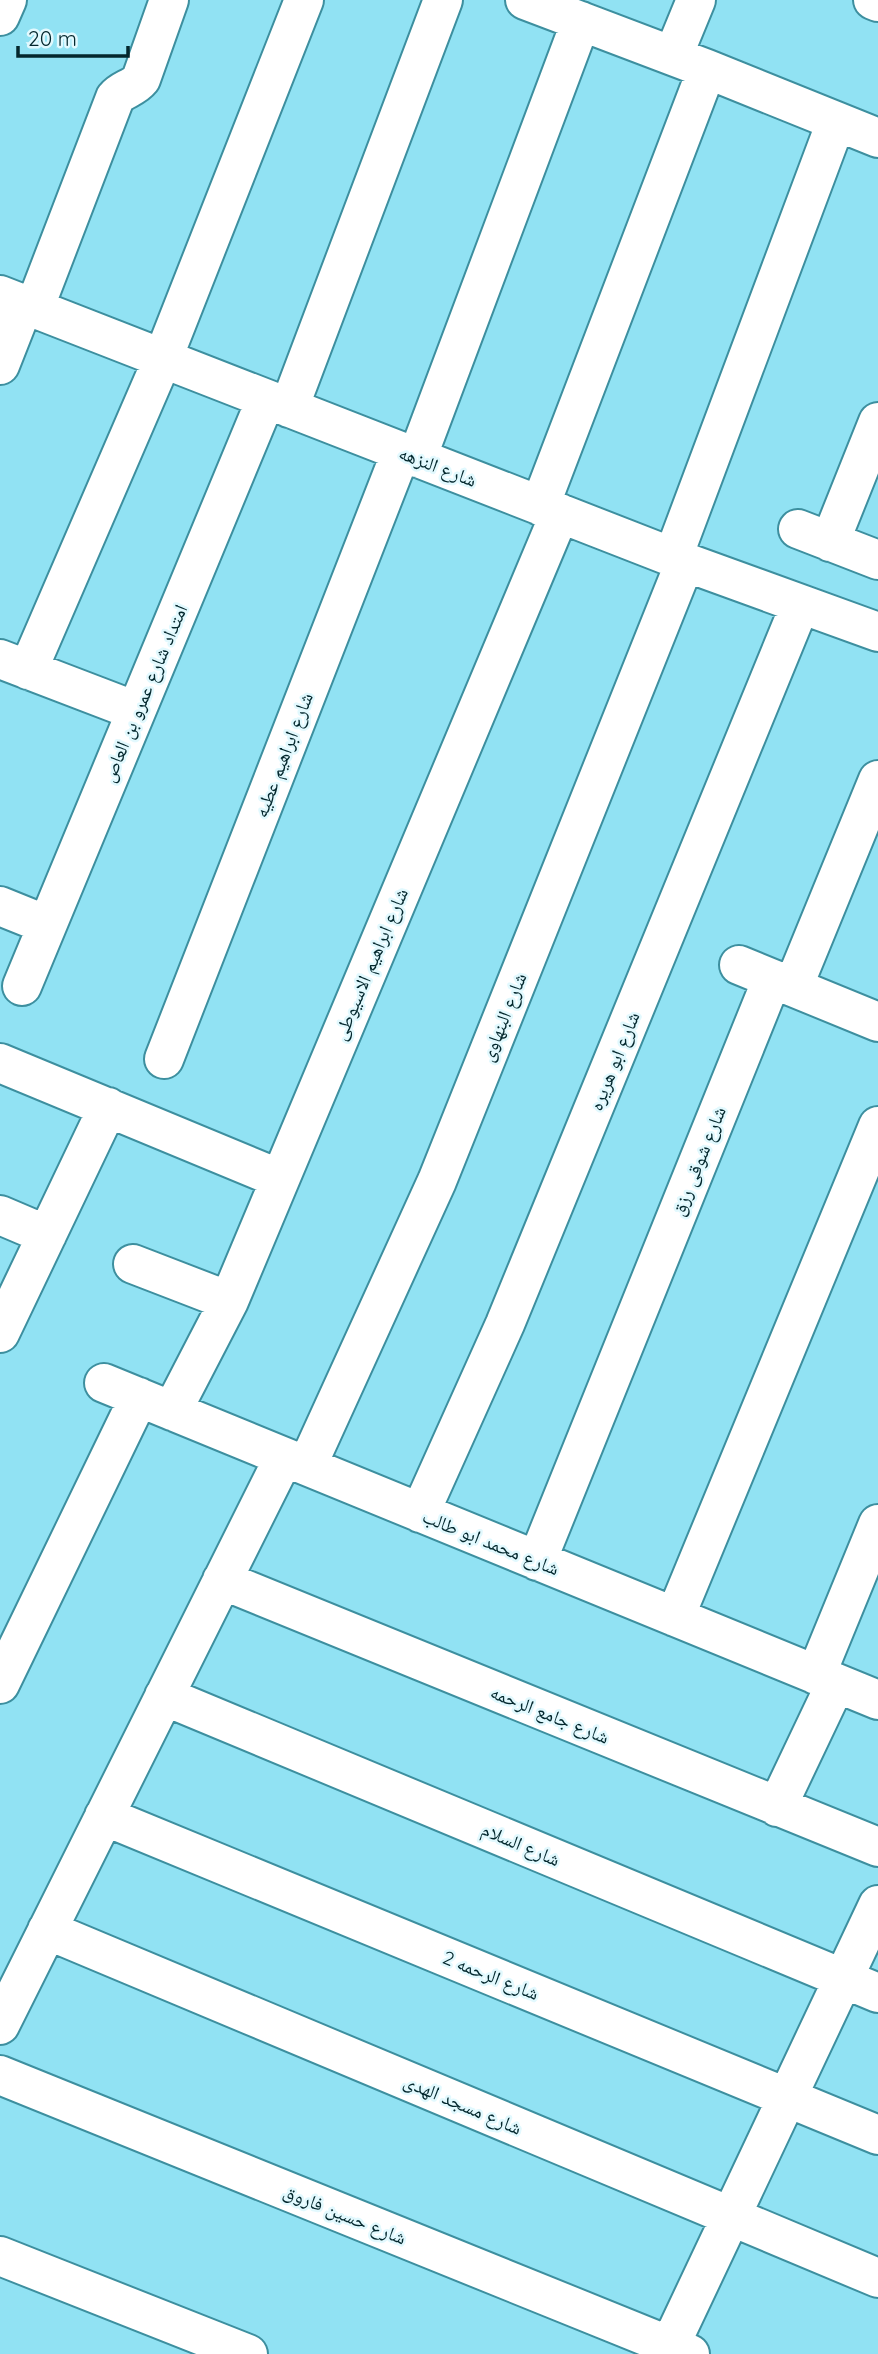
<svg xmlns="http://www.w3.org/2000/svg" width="878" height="2354" font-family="Quicksand,'Noto Naskh Arabic',sans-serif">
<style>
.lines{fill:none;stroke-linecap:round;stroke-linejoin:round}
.minor-casing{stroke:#3d8f9f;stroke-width:42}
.minor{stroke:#fff;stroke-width:38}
.labels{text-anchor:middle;stroke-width:5;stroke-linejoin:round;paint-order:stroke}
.street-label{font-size:19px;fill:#03272d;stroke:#e2f9fe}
</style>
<rect width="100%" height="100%" fill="#91e2f3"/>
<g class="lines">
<!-- minor casing -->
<g class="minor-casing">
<path id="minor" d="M525 0 707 69 878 138
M873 0 878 2
M0 16 7 0
M673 56 696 0
M0 295 685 562 878 632
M34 309 115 98C122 89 133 89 141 79L169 0
M0 365 24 304
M289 408 443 0
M417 458 581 21
M540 506 707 69
M798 529 878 560
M830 542 878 422
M673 557 836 122
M0 659 136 711
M28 670 163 358 304 0
M0 906 47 925
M739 965 878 1022
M22 986 266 399
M164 1059 401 452
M0 1063 280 1179
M0 1215 47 1235
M133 1264 229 1301
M0 1333 108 1107
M104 1383 878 1700
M172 1411 229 1301 560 513
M307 1466 437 1181 685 562
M420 1513 505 1324 800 605
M537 1561 768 989 774 985H788L798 975 878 780
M222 1580 878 1847
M675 1617 878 1126
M816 1675 878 1524
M0 1684 139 1397
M164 1696 878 1993
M777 1807 836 1683
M104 1816 878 2135
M47 1930 878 2278
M0 2025 284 1457
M0 2075 690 2354
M0 2256 248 2354
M666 2354 878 1905"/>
</g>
<!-- minor -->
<use href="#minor" class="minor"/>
</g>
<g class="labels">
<!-- street labels -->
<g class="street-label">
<text transform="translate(438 466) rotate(21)" y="7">شارع النزهه</text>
<text transform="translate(144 693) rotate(-67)" y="7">امتداد شارع عمرو بن العاص</text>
<text transform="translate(283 755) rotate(-69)" y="7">شارع ابراهيم عطيه</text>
<text transform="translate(370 964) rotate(-67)" y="7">شارع ابراهيم الاسيوطى</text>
<text transform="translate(503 1017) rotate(-68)" y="7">شارع البنهاوى</text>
<text transform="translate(614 1061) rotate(-68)" y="7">شارع ابو هريره</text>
<text transform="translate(698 1161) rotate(-68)" y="7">شارع شوقى رزق</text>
<text transform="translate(491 1542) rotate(22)" y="7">شارع محمد ابو طالب</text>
<text transform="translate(550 1714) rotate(22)" y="7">شارع جامع الرحمه</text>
<text transform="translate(521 1844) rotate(23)" y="7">شارع السلام</text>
<text transform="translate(491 1975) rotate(22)" y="7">شارع الرحمه 2</text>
<text transform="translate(463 2104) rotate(23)" y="7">شارع مسجد الهدى</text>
<text transform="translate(345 2214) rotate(22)" y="7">شارع حسين فاروق</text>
</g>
</g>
<!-- scale -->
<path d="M18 46v10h110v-10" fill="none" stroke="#03272d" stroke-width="3.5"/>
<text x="28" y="46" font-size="21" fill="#03272d" stroke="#e2f9fe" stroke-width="5" paint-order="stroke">20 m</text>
</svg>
